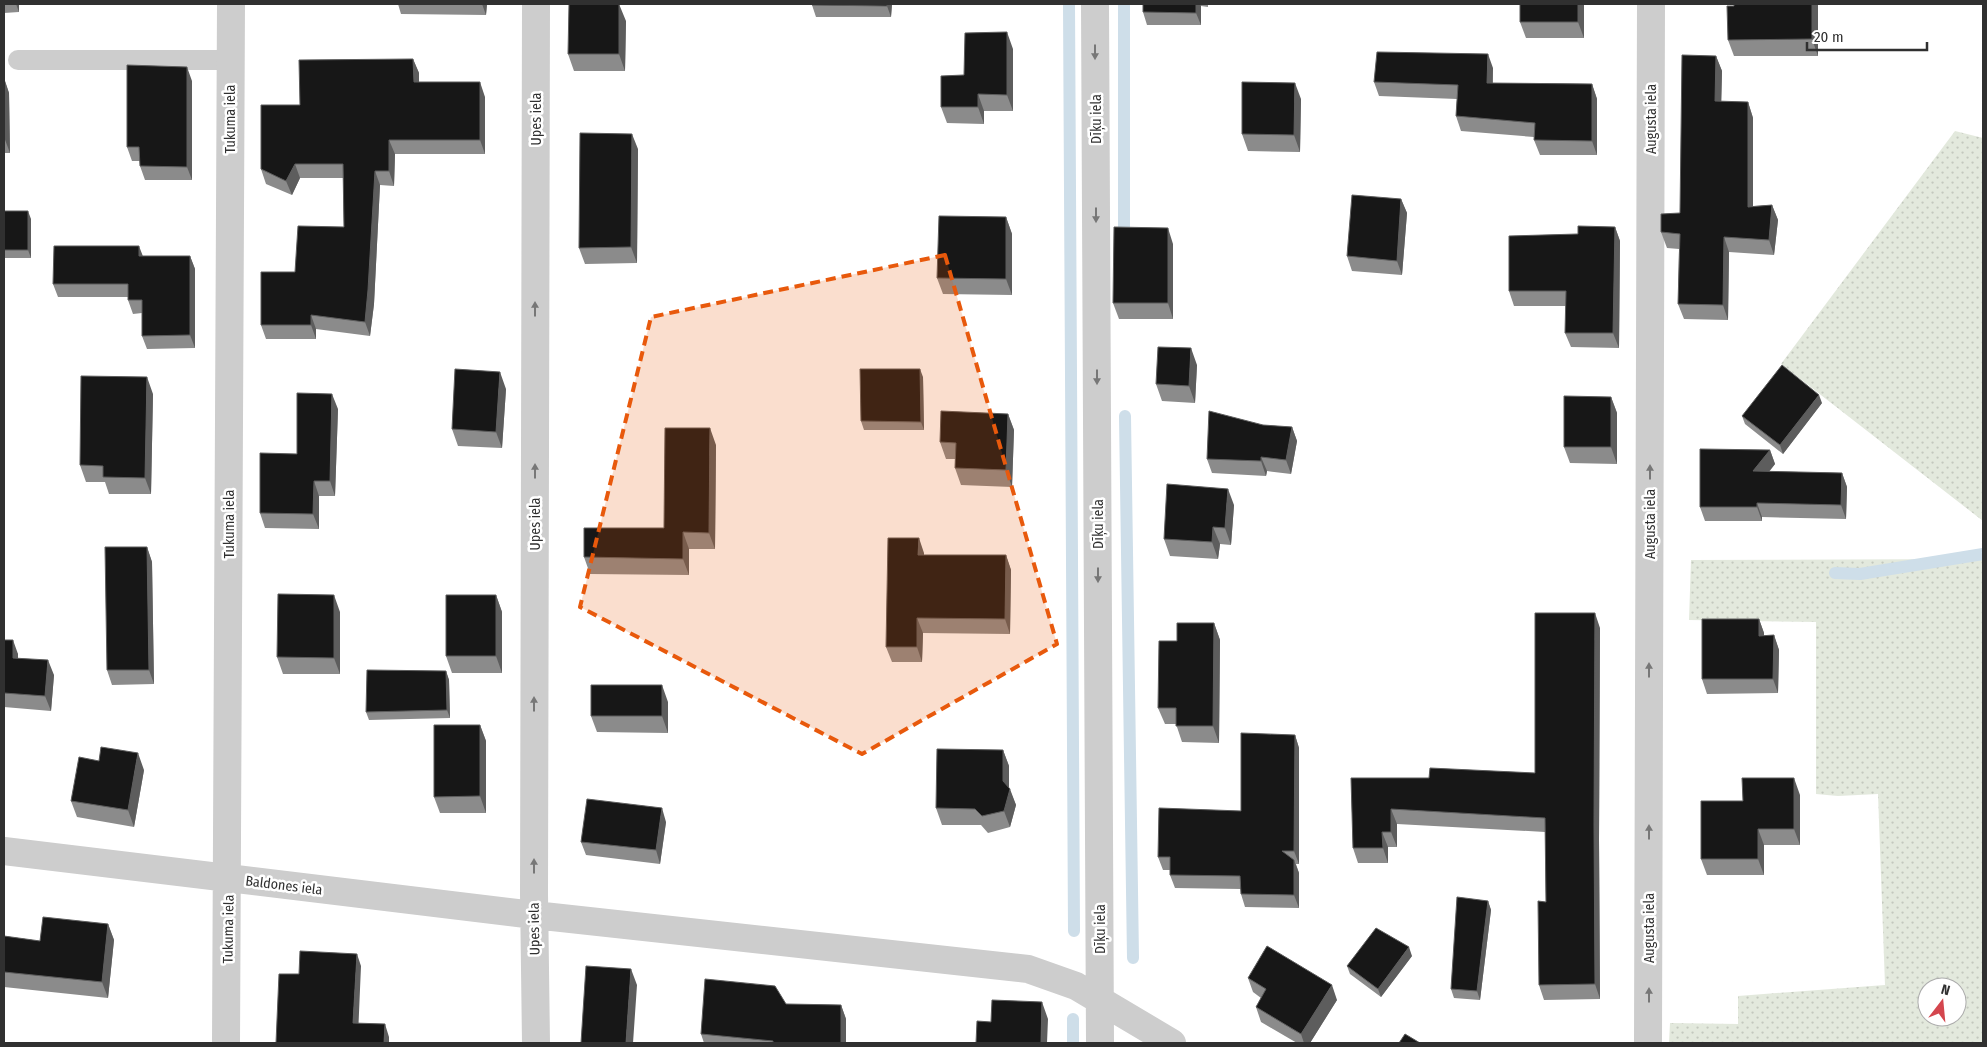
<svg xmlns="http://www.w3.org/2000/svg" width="1987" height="1047" font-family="'Fira Sans Condensed',sans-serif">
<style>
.grass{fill:url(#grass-dots);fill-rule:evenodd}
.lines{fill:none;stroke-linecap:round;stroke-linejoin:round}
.stream{stroke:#cedee9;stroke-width:12}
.lane{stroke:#cdcdcd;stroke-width:20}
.street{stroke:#cdcdcd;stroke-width:28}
.wall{fill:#8b8b8b}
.shaded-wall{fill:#5d5d5d}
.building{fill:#171717;stroke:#5d5d5d}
.oneway{fill:#777}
.marked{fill:#e8590c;fill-opacity:0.2;stroke:#e8590c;stroke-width:4;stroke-dasharray:10 6;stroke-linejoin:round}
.labels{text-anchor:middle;stroke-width:5;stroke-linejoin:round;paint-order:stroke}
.street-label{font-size:14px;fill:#303030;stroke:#fff}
</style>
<defs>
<pattern id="grass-dots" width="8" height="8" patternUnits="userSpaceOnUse" patternTransform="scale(1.25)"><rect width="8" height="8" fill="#e3e9dd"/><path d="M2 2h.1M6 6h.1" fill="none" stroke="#c3c8be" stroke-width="1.8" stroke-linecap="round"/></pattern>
</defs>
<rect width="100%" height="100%" fill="#fff"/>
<!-- grass -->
<path class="grass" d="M1955 131 1983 138V521L1781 364Z
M1983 559V1043H1669L1670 1023 1738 1024V996L1885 985 1878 794 1838 796 1816 794V622L1689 620 1691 560ZM1927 987H1957V1017H1927Z"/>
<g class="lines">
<!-- stream -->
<path class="stream" d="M1069 4 1074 931
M1124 4V232
M1125 416 1133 958
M1835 573 1860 574 1983 554
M1073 1043V1019"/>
<!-- lane -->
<path class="lane" d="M18 60H231"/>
<!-- street -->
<path class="street" d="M1095 4 1100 1043
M4 851 534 915 1028 969 1076 986 1172 1043
M226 1043 231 4
M536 1043 534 894 536 4
M1648 1043 1651 4"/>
</g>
<!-- wall -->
<path class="wall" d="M4 4H19V12L4 13Z
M398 4H487L486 15 401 14Z
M788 4H892L891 17H816L812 5H789Z
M1143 4H1208V7L1201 6V25H1147L1143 12Z
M1584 4V38H1526L1520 22Z
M1818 4V56H1734L1728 40Z
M626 21 625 71H574L568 54Z
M1013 49V111H984V124L947 123 941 107 964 75Z
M1716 56 1722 71 1721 102H1748L1753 118V206L1772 205 1778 220 1774 255 1729 252 1728 320 1684 319 1678 304 1679 249 1667 248 1661 232 1680 213Z
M413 59 419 73V82L485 97V154H395L394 186 380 185 374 304 370 336 316 329V339H266L261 325 295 272 344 227 343 178H300L292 195 266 184 261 169 300 105Z
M1493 68V83L1592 84 1597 99V155H1540L1534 140V137L1461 131 1456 116 1457 99 1379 96 1374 82Z
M4 78 9 93 10 153H4Z
M192 81V180H145L140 166V161H132L127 147Z
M1301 99 1300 152 1248 151 1242 134Z
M638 149 637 263 585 264 579 248Z
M1401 199 1407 213 1402 275 1352 271 1347 256Z
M4 211 31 219V258H4Z
M1006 217 1012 234V295L943 294 937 278Z
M1615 227 1620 241 1619 348 1571 347 1565 333 1566 306H1514L1509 291 1578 234Z
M1173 244V319H1119L1113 303Z
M143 256H190L195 269V348L147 349 142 336V313L133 314 128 300V297H58L53 284Z
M1197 365 1195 403 1162 401 1156 384Z
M923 377 924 430H864L861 421Z
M506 389 502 448 458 446 452 429Z
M153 394 151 494H109L105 482H86L80 465Z
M1611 397 1617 413V464L1570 463 1564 447Z
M1822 403 1783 454 1745 424 1742 416Z
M338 409 335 496H319V529L265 528 260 513 297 454Z
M1008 414 1014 430 1012 487 961 485 955 468V459H946L940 442Z
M1263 425 1292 427 1297 441 1291 474 1267 471 1266 476 1212 473 1207 459Z
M716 445 715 549H689V575L590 574 584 557 664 528Z
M1770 450 1775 464 1769 472 1842 473 1847 487 1846 519 1762 517V521H1705L1700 507Z
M1234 505 1231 545 1220 544 1218 559 1170 556 1164 539Z
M147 547 152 562 154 684 112 685 107 670Z
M924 553V555H1006L1011 570 1010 634 923 633 922 662H892L886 647Z
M496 595 502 612V673H452L446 656Z
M340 612V674H283L277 657Z
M1759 619 1764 633V636L1774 635 1779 650 1778 693 1707 694 1702 679Z
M1214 623 1220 640 1219 743 1182 742 1176 724H1165L1158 708 1177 641Z
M1600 628 1599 840 1600 999 1544 1000 1539 985 1546 902 1545 832 1397 824V847H1388V863H1358L1353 848 1351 778H1429L1535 773Z
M4 640 18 654V658L54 675 51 711 4 707Z
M446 671 449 680 450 718 369 720 366 712Z
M668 702V733L597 732 591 716Z
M480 725 486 741V813H440L434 797Z
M1295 735 1299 748V864H1296L1299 873V908L1245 907 1241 894V889L1175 888 1170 875V870H1163L1158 857 1241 811Z
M1003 750 1009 766V788L1016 805 1010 827 988 833 981 825H942L936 808Z
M144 770 134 827 77 817 71 801Z
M1800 795V845H1764V875H1707L1701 859 1743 801Z
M666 822 660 864 586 855 581 842Z
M1488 901 1491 910 1480 1000 1454 998 1451 989Z
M108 924 114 940 108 998 4 987V936L40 941Z
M1412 956 1381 997 1350 974 1347 966Z
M1248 978 1337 1000 1310 1043H1297L1261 1022 1256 1007 1261 998 1253 992Z
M786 1004 841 1005 846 1019V1043H704L701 1034Z"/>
<!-- shaded-wall -->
<path class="shaded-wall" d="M16 4H19V12Z
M482 4H487L486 15Z
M619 4 626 21 625 71 619 54Z
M887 4H892L891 17 887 6Z
M1196 4H1200L1201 6V25L1196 13Z
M1578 4H1584V38L1578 22Z
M1812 4H1818V56L1812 39Z
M1007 32 1013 49V111L1007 95Z
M1488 54 1493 68 1492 98 1487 83Z
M1716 56 1722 71 1721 116 1715 101Z
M413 59 419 73V97L414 82Z
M187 67 192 81V180L187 167Z
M4 78 9 93 10 153 4 137Z
M480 82 485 97V154L480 140Z
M1295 83 1301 99 1300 152 1294 135Z
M1592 84 1597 99V155L1592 141Z
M978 94 984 111V124L978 107Z
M1748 102 1753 118V222L1748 207Z
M632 134 638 149 637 263 631 247Z
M389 140 395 154 394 186 389 171Z
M295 164 300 178 292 195 286 181Z
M375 171 380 185 374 304 370 336 365 322Z
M1401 199 1407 213 1402 275 1397 261Z
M1772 205 1778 220 1774 255 1769 240Z
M28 211 31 219V258L28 250Z
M1006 217 1012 234V295L1006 279Z
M1615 227 1620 241 1619 348 1613 333Z
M1168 228 1173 244V319L1168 303Z
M1724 237 1729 252 1728 320 1723 305Z
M139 246 144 259 139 256Z
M190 256 195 269V348L190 335Z
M311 315 316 329V339L311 325Z
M1191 348 1197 365 1195 403 1189 386Z
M920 369 923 377 924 430 921 422Z
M500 372 506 389 502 448 496 432Z
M147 377 153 394 151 494 145 478Z
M332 394 338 409 335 496 330 481Z
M1819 395 1822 403 1783 454 1780 445Z
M1611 397 1617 413V464L1611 447Z
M1008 414 1014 430 1012 487 1006 470Z
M1292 427 1297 441 1291 474 1286 460Z
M710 428 716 445 715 549 709 533Z
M1770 450 1775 464 1758 485 1753 471Z
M1261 457 1267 471 1266 476 1261 461Z
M1842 473 1847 487 1846 519 1841 505Z
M314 481 319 496V529L313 514Z
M1228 489 1234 505 1231 545 1225 528Z
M1757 503 1762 517V521L1757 507Z
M1213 527 1220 544 1218 559 1212 542Z
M683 532 689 549V575L683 559Z
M919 538 924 553V570L918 555Z
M147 547 152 562 154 684 149 670Z
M1006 555 1011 570 1010 634 1005 619Z
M334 595 340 612V674L334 658Z
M496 595 502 612V673L496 656Z
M1595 613 1600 628 1599 840 1600 999 1595 984 1594 824Z
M917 618 923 633 922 662 917 647Z
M1759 619 1764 633V650L1759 636Z
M1214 623 1220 640 1219 743 1213 726Z
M1774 635 1779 650 1778 693 1773 679Z
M13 640 18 654V672L13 658Z
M48 660 54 675 51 711 45 696Z
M446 671 449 680 450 718 447 710Z
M662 685 668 702V733L662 716Z
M480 725 486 741V813L480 796Z
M1295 735 1299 748V864L1294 851Z
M1003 750 1009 766V792L1010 789 1016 805 1010 827 1004 811 1003 781Z
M138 753 144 770 134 827 128 810Z
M1794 778 1800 795V845L1794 829Z
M662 808 666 822 660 864 656 850Z
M1391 809 1397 824V847L1391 832Z
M1758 829 1764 845V875L1758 859Z
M1382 832 1388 847V863L1383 848Z
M1294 860 1299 873V908L1294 895Z
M1488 901 1491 910 1480 1000 1477 991Z
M108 924 114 940 108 998 102 982Z
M1409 947 1412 956 1381 997 1378 989Z
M357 954 361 966 358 1036 353 1023Z
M631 969 637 985 633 1043H626Z
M1332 985 1337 1000 1310 1043H1304L1301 1034Z
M1042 1002 1048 1019 1047 1043H1041Z
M841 1005 846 1019V1043H841Z
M385 1024 389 1037V1043H384Z"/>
<!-- building -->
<path class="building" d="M569 4H619V54H568Z
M812 4H887V6L812 5Z
M1143 4H1196V13L1143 12Z
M1520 4H1578V22H1520Z
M1734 4H1812V39L1728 40 1727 6H1734Z
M1007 32V95L978 94V107H941V76L964 75 965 33Z
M1377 52 1488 54 1487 83 1592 84V141L1534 140 1535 123 1456 116 1458 85 1374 82Z
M1682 55 1716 56 1715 101 1748 102V207L1772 205 1769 240 1724 237 1723 305 1678 304 1680 234 1661 232V214L1680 213Z
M413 59 414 82H480V140H389V171H375L368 290 365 322 311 315V325H261V272H295L298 226 344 227 343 164H295L286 181 261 169V105H300L299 60Z
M127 65 187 67V167L140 166 139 147H127Z
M1242 82 1295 83 1294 135 1242 134Z
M580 133 632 134 631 247 579 248Z
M1352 195 1401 199 1397 261 1347 256Z
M4 211H28V250H4Z
M939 216 1006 217V279L937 278Z
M1578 226 1615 227 1613 333H1565L1566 291H1509V236L1578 234Z
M1114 227 1168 228V303H1113Z
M54 246H139V256H190V335L142 336V300H128V284H53Z
M1158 347 1191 348 1189 386 1156 384Z
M1782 365 1819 395 1780 445 1742 416Z
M455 369 500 372 496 432 452 429Z
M860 369H920L921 422 861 421Z
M81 376 147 377 145 478 103 477V466L80 465Z
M297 393 332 394 330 481H314L313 514 260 513V453L297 454Z
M1564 396 1611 397V447H1564Z
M941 411 1008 414 1006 470 955 468 956 443 940 442Z
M1209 411 1263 425 1292 427 1286 460 1261 457V461L1207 459Z
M665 428H710L709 533 683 532V559L584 557V528H664Z
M1700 449 1770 450 1753 471 1842 473 1841 505 1757 503V507H1700Z
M1167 484 1228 489 1225 528 1213 527 1212 542 1164 539Z
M888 538H919L918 555H1006L1005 619 917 618V647H886Z
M105 547H147L149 670H107Z
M278 594 334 595V658L277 657Z
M446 595H496V656H446Z
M1535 613H1595L1594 824 1595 984 1539 985 1538 901 1546 902 1545 818 1391 809V832H1382L1383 848H1353L1351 778H1429L1430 768 1535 773Z
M1702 619H1759V636L1774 635 1773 679H1702Z
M1177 623H1214L1213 726H1176V708H1158L1159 641H1177Z
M4 640H13V658L48 660 45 696 4 693Z
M367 670 446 671 447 710 366 712Z
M591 685H662V716H591Z
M434 725H480V796L434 797Z
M1241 733 1295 735 1294 851H1282L1294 860V895L1241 894 1240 876 1170 875V857H1158L1159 808 1241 811Z
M101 747 138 753 128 810 71 801 79 757 99 761Z
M937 749 1003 750V781L1010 789 1004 811 982 816 975 809 936 808Z
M1742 778H1794V829H1758V859H1701V801H1743Z
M587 799 662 808 656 850 581 842Z
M1457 897 1488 901 1477 991 1451 989Z
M43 917 108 924 102 982 4 972V936L40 941Z
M1376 928 1409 947 1378 989 1347 966Z
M1267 946 1332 985 1301 1034 1256 1007 1266 989 1248 978Z
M300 951 357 954 353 1023 385 1024 384 1043H276L279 974H299Z
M586 966 631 969 626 1043H581Z
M705 979 775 986 786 1004 841 1005V1043H773V1041L701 1034Z
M992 1000 1042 1002 1041 1043H976L977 1021 991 1022Z
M1405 1034 1420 1043H1399Z"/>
<!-- one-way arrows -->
<defs><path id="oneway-solid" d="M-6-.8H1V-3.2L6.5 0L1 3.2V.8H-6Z" transform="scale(1.25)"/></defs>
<g class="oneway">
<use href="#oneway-solid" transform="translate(1095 52) rotate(90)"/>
<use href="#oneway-solid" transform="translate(1096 215) rotate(90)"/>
<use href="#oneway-solid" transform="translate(535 309) rotate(-90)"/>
<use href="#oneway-solid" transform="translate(1097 377) rotate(90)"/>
<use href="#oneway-solid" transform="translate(535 471) rotate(-90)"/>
<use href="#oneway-solid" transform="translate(1650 472) rotate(-90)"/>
<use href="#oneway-solid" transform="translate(1098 575) rotate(90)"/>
<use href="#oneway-solid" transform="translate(1649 670) rotate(-90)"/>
<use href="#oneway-solid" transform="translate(534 704) rotate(-90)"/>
<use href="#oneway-solid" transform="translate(1649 832) rotate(-90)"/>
<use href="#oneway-solid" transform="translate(534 866) rotate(-90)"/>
<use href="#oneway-solid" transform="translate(1649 995) rotate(-90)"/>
</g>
<!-- marked area -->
<path class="marked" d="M945 255 1057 644 862 754 580 607 651 317Z"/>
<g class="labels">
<!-- street labels -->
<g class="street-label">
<text transform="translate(230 119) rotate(-90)" y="5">Tukuma iela</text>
<text transform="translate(536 119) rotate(-90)" y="5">Upes iela</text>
<text transform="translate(1096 119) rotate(-90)" y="5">Dīķu iela</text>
<text transform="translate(1651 119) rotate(-90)" y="5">Augusta iela</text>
<text transform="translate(229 524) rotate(-90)" y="5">Tukuma iela</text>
<text transform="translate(535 524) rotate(-90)" y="5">Upes iela</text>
<text transform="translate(1098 524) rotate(-90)" y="5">Dīķu iela</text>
<text transform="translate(1650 524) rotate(-90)" y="5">Augusta iela</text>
<text transform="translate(284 885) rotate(7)" y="5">Baldones iela</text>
<text transform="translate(1649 928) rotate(-90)" y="5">Augusta iela</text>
<text transform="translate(228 929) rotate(-89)" y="5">Tukuma iela</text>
<text transform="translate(534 929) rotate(-91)" y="5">Upes iela</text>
<text transform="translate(1100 929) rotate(-90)" y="5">Dīķu iela</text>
</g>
</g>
<!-- border -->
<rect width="1987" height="1047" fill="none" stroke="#303030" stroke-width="10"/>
<!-- north arrow -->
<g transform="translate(1942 1002) rotate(16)"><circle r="24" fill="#ffffff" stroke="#acacac"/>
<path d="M0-4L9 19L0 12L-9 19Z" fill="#d4464e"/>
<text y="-8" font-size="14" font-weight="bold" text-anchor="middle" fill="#303030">N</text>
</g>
<!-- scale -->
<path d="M1807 42v8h120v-8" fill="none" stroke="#303030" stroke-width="2.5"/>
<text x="1814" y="42" font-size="15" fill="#303030" stroke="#ffffff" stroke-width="4" paint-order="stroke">20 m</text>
</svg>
